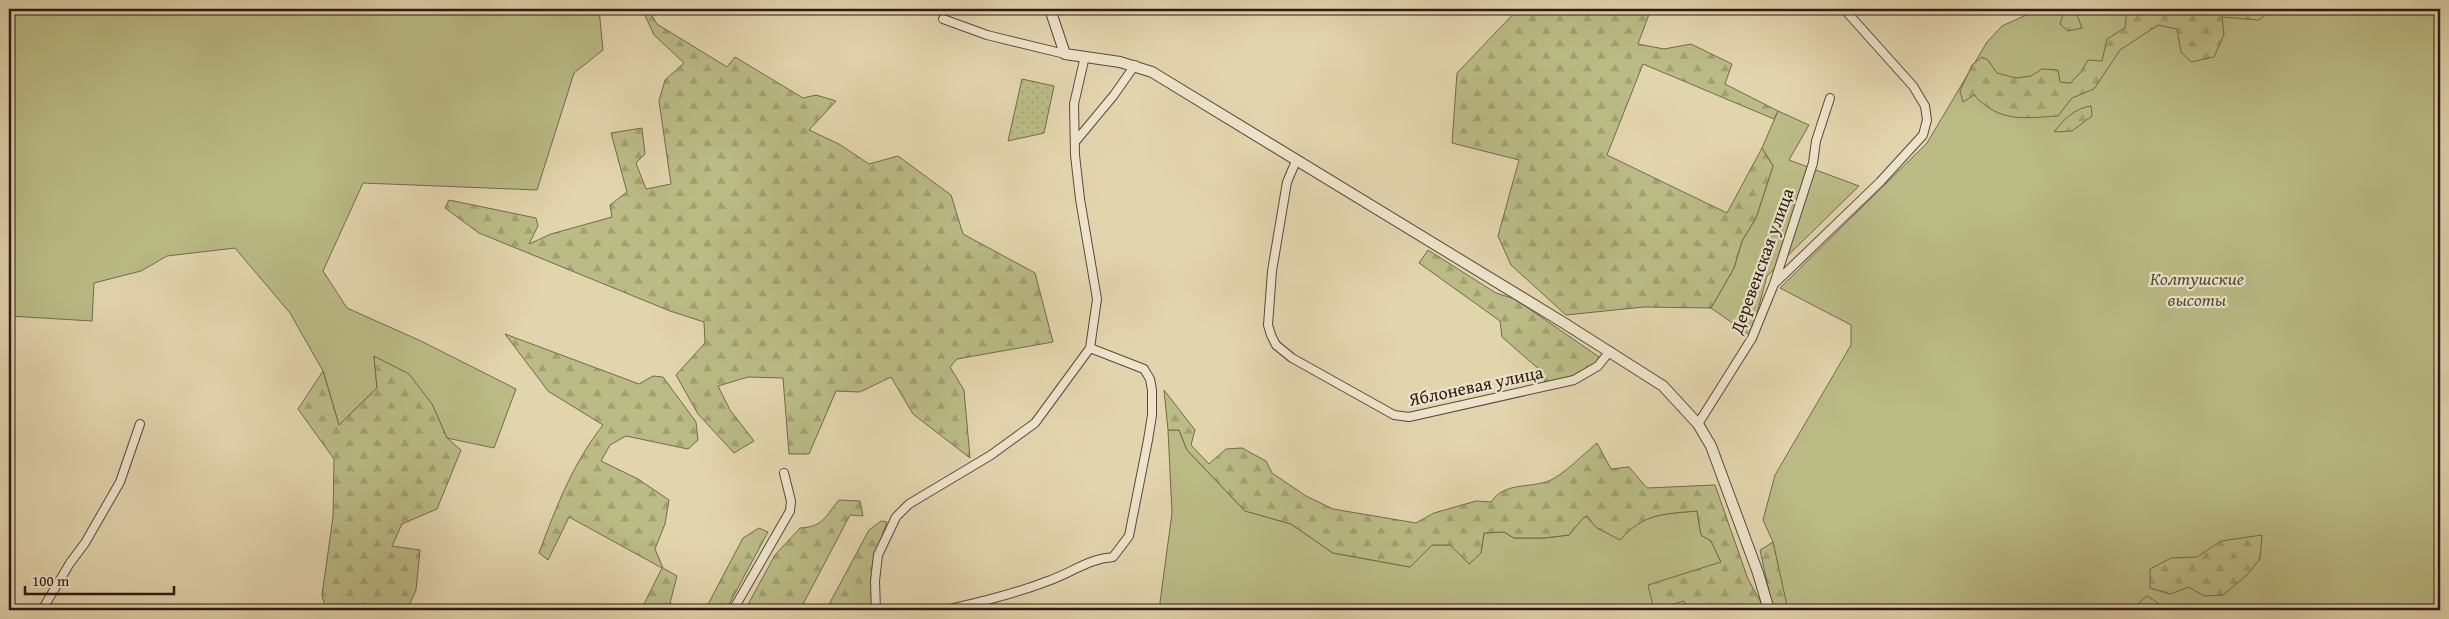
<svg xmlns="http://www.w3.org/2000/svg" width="2449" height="619" font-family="'Gentium Book Plus',serif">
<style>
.green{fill:#babb85;stroke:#736a4c}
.forest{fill:url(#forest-firs);stroke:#736a4c}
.garden{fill:url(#garden-dots);stroke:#736a4c}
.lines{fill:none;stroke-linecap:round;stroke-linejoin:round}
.minor-casing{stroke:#5a483a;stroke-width:10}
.tertiary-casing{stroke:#5a483a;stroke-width:12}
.minor{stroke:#ece3ca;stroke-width:8}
.tertiary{stroke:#ece3ca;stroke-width:10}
.labels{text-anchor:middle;stroke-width:4.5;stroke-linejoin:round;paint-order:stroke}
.street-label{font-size:18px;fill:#2c1a13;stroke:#ece3ca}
.park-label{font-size:18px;font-style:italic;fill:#574a35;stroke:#ece3ca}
</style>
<defs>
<pattern id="forest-firs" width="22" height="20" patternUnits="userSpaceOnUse" patternTransform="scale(1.25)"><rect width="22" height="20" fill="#babb85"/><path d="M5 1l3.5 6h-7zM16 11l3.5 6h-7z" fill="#a0a072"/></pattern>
<pattern id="garden-dots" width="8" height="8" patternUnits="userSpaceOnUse" patternTransform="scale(1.25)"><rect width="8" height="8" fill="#babb85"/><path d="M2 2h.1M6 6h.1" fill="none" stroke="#a0a072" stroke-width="1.8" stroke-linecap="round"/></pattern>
</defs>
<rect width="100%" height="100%" fill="#e2d4ad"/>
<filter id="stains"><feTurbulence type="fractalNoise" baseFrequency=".004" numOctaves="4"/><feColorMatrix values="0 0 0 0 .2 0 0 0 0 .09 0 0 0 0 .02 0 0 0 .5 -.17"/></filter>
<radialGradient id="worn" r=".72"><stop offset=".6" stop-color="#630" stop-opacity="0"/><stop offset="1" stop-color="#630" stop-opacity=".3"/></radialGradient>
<!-- green -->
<path class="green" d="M9 9H599L603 50 574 73 537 190 363 183 323 271 347 308 421 341 516 389 494 448 447 438 432 404 374 356 377 388 339 425 323 371 290 313 235 248 167 256 141 271 94 283 92 321 9 316Z
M2039 9H2440V610H1787L1773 542 1763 520 1775 475 1851 345V325L1780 288 1927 143 1987 42 2002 26Z
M1778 111 1809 125 1789 160 1859 186 1767 276 1751 336 1711 308 1734 268 1742 241 1756 218 1773 166 1762 148Z
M1168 430H1179L1187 450 1245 511 1291 524 1333 553 1410 567 1432 545H1450L1481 553 1484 533 1504 532 1514 538H1544L1569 535 1583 517H1587L1597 528 1620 539C1644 513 1664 514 1697 511L1701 535 1711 541 1721 562 1685 601 1687 610H1159L1172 513Z"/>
<!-- forest -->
<path class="forest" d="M642 9H648L657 24 727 67 735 57 803 98 816 95 836 101 809 130 839 144 869 164 898 156 951 195 963 234 1035 273 1053 342 957 359 950 367 964 390 970 458 913 414 891 377 860 392 836 391 809 454H789L783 378 748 377 718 386 730 410 754 441 734 453 698 414 676 375 705 343 704 322 670 311 479 233 445 208 449 200 536 218 538 226 529 244 551 234 612 217 610 205 627 192 611 133 642 128 645 154 636 163 646 189 671 184 659 101 665 80 684 63 654 35Z
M1518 9H1651L1638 44 1664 49 1691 44 1732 64 1725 84 1778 111 1774 119 1643 64 1607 155 1727 213 1762 148 1773 166 1756 218 1742 241 1734 268 1711 308 1644 307 1566 315 1511 265 1498 236 1519 160 1452 143 1457 73Z
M2127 9H2272L2259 20 2222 17 2224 35 2214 57 2191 62 2181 52 2177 29 2158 25 2120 50 2094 89 2072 98 2058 116C2023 118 2000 123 1974 95L1963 102 1960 91 1972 65 1982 57 1988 60 1997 73 2016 78 2031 76 2042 69 2058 70 2060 82 2070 83 2081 72 2088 60 2102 61 2107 39 2125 28Z
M2064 11 2077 15 2082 28 2068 31 2060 24Z
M2091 106 2092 116 2072 131 2054 132C2063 120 2075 108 2091 106Z
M1428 250 1496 293 1515 299 1602 359 1572 376 1545 383 1541 371 1502 337 1500 321 1419 263Z
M505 334 639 384 653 376 663 377 696 422 698 440 688 449 626 436 610 445 601 461 638 479 669 500 665 524 655 549 663 568 677 576 670 603 680 610H641L662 568 569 517 548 560 539 553C556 507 573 463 603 425L548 391Z
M374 356 409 374 432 404 447 438 461 450 437 509 402 524 392 546 420 550 416 590 407 610H326L322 595 333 517 334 459 298 409 323 371 339 425 377 388Z
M1164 390 1195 430 1191 445 1209 464 1226 449 1242 448 1266 461 1272 473 1306 496 1333 509 1416 523 1434 513 1476 501 1491 502C1505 481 1531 489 1551 480 1564 474 1585 453 1597 443L1611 469 1629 467 1647 488 1715 485 1748 579 1765 610H1687L1684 601 1654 610 1648 585 1721 562 1711 541 1701 535 1697 511C1664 514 1644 513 1620 540L1597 528 1587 517H1584L1569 535 1544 538H1514L1504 532 1484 533 1481 553 1469 564 1450 545H1432L1410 567 1333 553 1291 524 1245 511 1187 450 1179 430H1168Z
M839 500 860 501 863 516 850 515 800 610H745L775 555 800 528C824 527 825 516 839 500Z
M881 521 887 522C875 552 871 578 873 610H826L869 530Z
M759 528 768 532 726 610H705L743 538Z
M2262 535 2260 559 2247 575 2223 595 2204 596 2189 587 2170 594 2150 588V569L2171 558 2197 557 2221 541Z
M1773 542 1788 610H1773L1760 550Z
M2147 596 2167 609 2168 610H2131Z"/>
<!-- garden -->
<path class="garden" d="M1022 79 1054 86 1044 133 1008 141Z"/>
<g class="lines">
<!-- minor casing -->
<g class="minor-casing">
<path id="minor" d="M943 19 987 35 1065 54
M1075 142 1114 95 1135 65
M1296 161 1287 182 1272 271 1268 325 1271 335 1276 345 1292 358 1394 415 1409 417 1574 380 1598 366 1610 351
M1774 284 1880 182 1923 135 1927 120 1925 106 1913 86 1844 9
M1698 424 1752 338 1774 284 1813 163 1816 141 1830 98
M42 610 70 563 85 543 120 482 140 424
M733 610 790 511 791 501 784 473
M876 610 875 581 878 555 896 517 909 504 991 455 1035 423 1090 348 1097 299 1080 199 1075 155 1074 104 1085 56
M945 610C980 602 1014 594 1048 581 1071 573 1088 559 1113 557L1129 536 1148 440 1152 415V390L1150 379 1144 369 1090 348"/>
</g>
<!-- tertiary casing -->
<g class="tertiary-casing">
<path id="tertiary" d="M1050 9 1065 54 1120 62 1152 72 1564 323 1663 386 1698 424 1711 446 1758 573 1769 610"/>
</g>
<!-- minor -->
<use href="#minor" class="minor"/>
<!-- tertiary -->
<use href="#tertiary" class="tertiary"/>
</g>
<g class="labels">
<!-- street labels -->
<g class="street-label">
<text transform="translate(1762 261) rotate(-70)" y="6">Деревенская улица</text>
<text transform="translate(1476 386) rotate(-12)" y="6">Яблоневая улица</text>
</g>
<!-- park labels -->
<g class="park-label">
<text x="2197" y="285">Колтушские<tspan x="2197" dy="21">высоты</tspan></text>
</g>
</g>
<!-- margin -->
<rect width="2449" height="619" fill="none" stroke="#e2d4ad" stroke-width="30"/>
<rect x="10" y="10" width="2429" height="599" fill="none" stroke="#2c1a13" stroke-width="2.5"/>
<rect x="15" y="15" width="2419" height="589" fill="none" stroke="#2c1a13"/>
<!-- scale -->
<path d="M25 586v8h149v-8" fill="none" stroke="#2c1a13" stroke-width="2.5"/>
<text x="32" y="586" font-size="15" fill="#2c1a13" stroke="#ece3ca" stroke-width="4" paint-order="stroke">100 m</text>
<rect width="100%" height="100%" filter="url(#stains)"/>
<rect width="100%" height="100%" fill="url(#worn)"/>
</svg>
